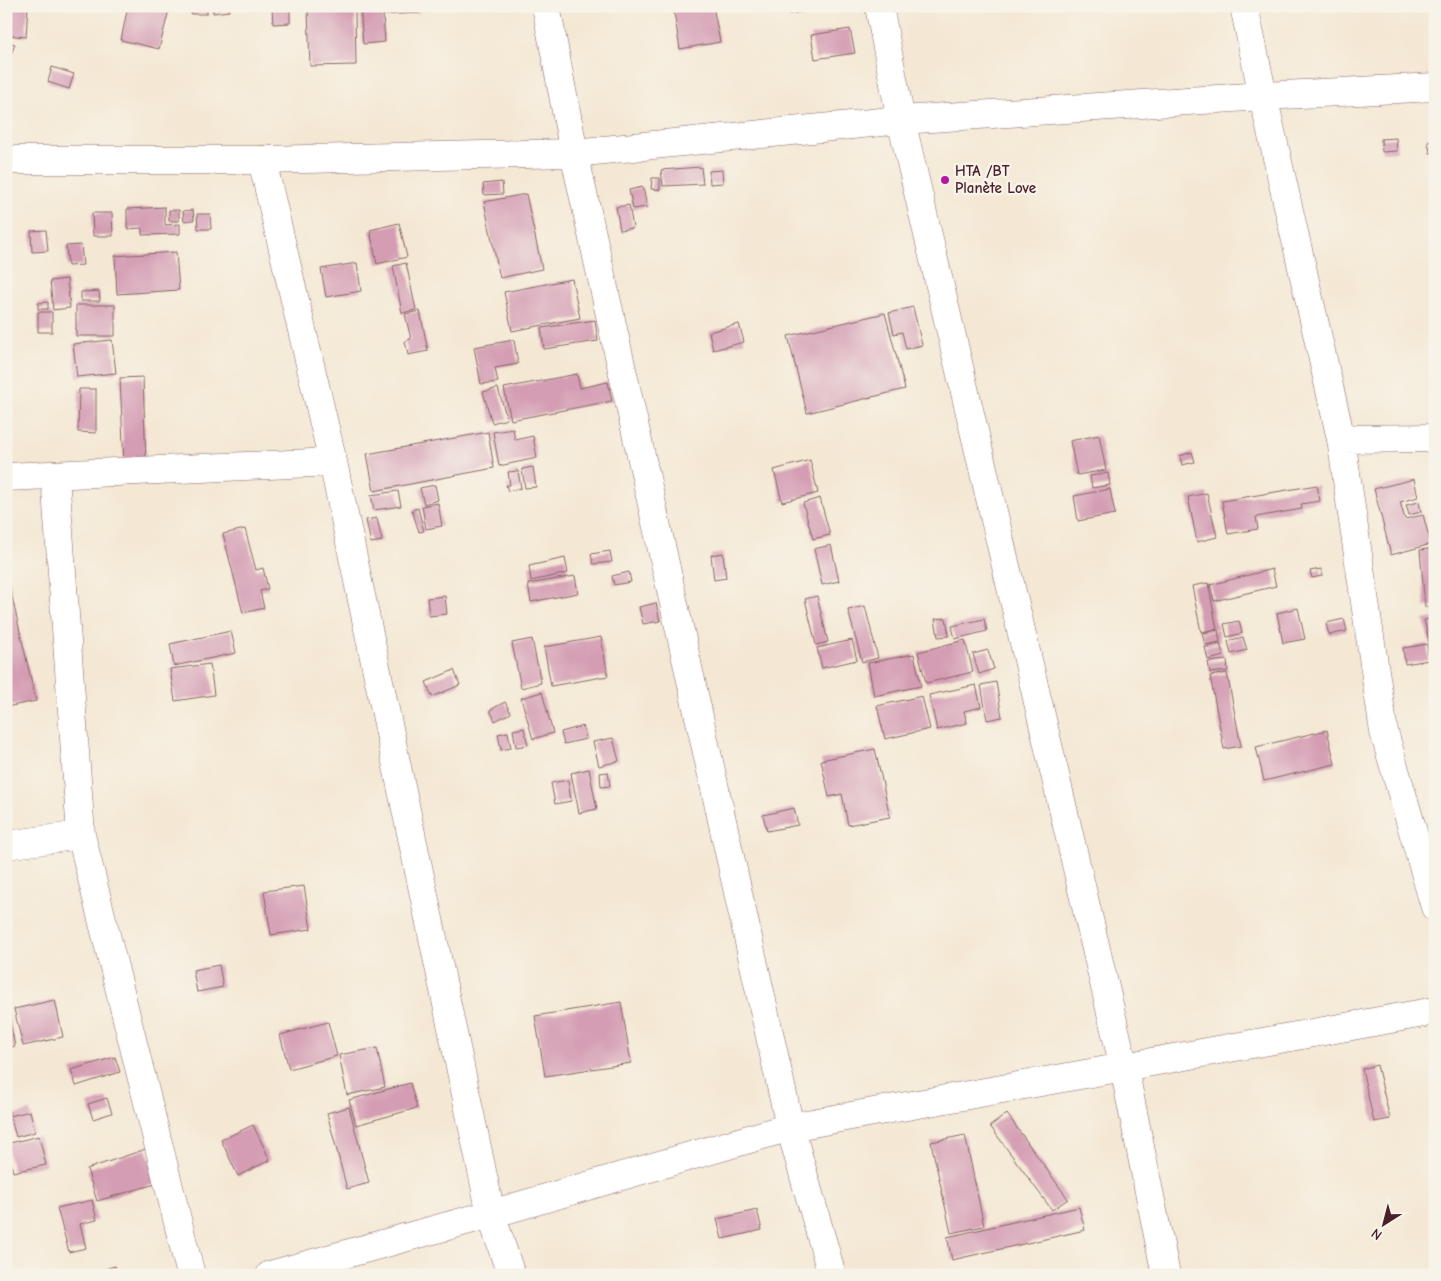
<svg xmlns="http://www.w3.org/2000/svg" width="1441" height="1281" font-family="'Comic Neue',sans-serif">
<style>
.building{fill:#d49db4}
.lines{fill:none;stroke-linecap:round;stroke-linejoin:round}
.minor-casing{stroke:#866566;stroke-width:29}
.tertiary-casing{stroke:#866566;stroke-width:29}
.minor{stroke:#fff;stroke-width:28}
.tertiary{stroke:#fff;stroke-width:28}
.poi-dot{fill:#b5179e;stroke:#f7f3e8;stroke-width:2}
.labels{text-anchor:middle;stroke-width:5;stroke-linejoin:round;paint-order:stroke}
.poi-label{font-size:15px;font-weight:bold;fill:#4a1f2b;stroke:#f7f3e8;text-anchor:start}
</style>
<rect width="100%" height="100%" fill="#f7f3e8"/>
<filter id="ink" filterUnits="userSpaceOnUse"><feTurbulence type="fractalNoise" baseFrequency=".02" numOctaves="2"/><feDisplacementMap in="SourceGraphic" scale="10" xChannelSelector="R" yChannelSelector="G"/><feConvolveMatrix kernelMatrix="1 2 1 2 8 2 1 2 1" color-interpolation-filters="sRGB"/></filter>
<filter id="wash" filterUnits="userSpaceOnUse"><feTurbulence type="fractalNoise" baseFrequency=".0096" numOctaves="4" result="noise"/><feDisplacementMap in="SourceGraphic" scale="20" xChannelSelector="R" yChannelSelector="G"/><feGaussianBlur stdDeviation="1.12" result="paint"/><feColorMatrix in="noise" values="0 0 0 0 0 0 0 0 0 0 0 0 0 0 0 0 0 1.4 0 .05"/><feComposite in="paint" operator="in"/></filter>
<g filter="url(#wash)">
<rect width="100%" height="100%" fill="#f4e8d4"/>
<g id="blocks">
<!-- building -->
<path class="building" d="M7 6H28L26 37 6 35Z
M128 6H170L159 49 121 40Z
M191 6H207V14H191Z
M213 6H229V11L213 13Z
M360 6H418L419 13 383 15 385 42 363 44Z
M673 6H713L720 42 680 49Z
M788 6H819V9L789 14Z
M290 7V23L273 24 272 8Z
M355 8 356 65 310 66 308 10Z
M850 29 855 53 815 59 811 35Z
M6 41 15 44 8 62 6 61Z
M52 67 74 74 69 89 48 82Z
M1396 138 1397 151 1382 152 1381 139Z
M1435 141V152L1430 153 1428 142Z
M701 167 703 184 663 186 661 170Z
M722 170 723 183 710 184 709 171Z
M652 178H660V190L651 189Z
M502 182 503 194 484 195 483 184Z
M643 187 647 207 633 209 629 190Z
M526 194 542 269 500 278 484 202Z
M629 205 633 228 620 230 616 207Z
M165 207V225L180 224V234L142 235V228L127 229V209Z
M169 210H179V221H169Z
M193 210 194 220 184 221 183 211Z
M92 213H112L113 236H93Z
M197 214H210L211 229H198Z
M399 223 407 257 377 264 370 230Z
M46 230 48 251 32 252 31 231Z
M81 245 83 265 68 266 66 246Z
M176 252 179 290 117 294 115 256Z
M357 263 361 291 326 297 321 269Z
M406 263 416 310 402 313 393 266Z
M67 279 70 308 53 310 50 281Z
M572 279 580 318 512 331 504 292Z
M99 291 100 301H81V292Z
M48 302V309H38V303Z
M76 305H115V336H76Z
M913 307 922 345 906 349 902 332 894 334 889 313Z
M420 311 428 351 408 355 405 341 411 339 405 314Z
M38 312H52V332H38Z
M885 313 905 389 807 413 788 336Z
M595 320 598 341 544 349 541 328Z
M739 324 744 342 713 350 709 332Z
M112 340 116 373 77 377 73 344Z
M514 340 518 364 495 368 498 382 481 384 474 347Z
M577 374 580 388 608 382 612 401 511 420 504 388Z
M143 377 146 464 124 465 120 378Z
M498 388 507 419 492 423 483 392Z
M79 389H96V433L78 432Z
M513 429 515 440 533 436 537 458 499 466 493 432Z
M488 432 494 468 374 491 367 454Z
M1099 435 1106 470 1077 475 1070 441Z
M1192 452 1195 462 1182 465 1180 456Z
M810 460 818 493 782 502 774 470Z
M533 467 536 487 525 488 522 469Z
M518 471 521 488 508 491 506 485H510L508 472Z
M1108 473 1110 485 1092 488 1090 476Z
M1414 479 1418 497 1400 502 1405 519 1423 515 1431 544 1391 555 1374 489Z
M435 485 438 500 424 504 420 488Z
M1317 485 1320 501 1301 504 1302 509 1256 517 1258 529 1228 534 1222 501Z
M1110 489 1115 514 1078 521 1074 496Z
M398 491 401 506 374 510 371 495Z
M1207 493 1217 537 1197 542 1188 497Z
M820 498 830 535 813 539 803 503Z
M1419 502 1421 512 1409 515 1406 505Z
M438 503 442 526 426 529 422 506Z
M418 508 424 531 419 532 412 510Z
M377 518 382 541 371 543 366 520Z
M245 529 256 570 263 568 268 589 260 591 264 608 243 613 223 534Z
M831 545 839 581 822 585 814 549Z
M1435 548V606L1425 607 1420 550Z
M610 551 612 562 593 564 591 554Z
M723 553 726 578 714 580 711 555Z
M565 558 568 573 531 581 529 566Z
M1272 569 1276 586 1214 601 1210 585Z
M1321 569 1322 576 1312 578 1310 571Z
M6 571 36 701 6 707Z
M629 572 631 582 614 585 612 576Z
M575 576 578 593 531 602 528 584Z
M1208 583 1217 629 1201 632 1192 586Z
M445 596 447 614 429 616 427 598Z
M817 596 828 642 816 645 805 599Z
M656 603 660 621 643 624 639 607Z
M865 606 878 658 862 662 848 610Z
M1298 608 1305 639 1283 643 1277 613Z
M946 618 949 636 938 637 935 619Z
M1435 618V651L1432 652 1424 620Z
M984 619 987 631 955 639 952 626Z
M1344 619 1347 631 1329 635 1326 623Z
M1239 621 1242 633 1227 637 1224 624Z
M1218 630 1220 642 1205 645 1202 633Z
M231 631 236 653 174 666 170 644Z
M601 637 608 676 551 686 544 647Z
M1243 637 1247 650 1231 654 1228 641Z
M532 639 541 683 521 688 512 643Z
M852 640 857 660 822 668 817 648Z
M965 640 973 672 926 683 918 652Z
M1220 644 1224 656 1208 660 1205 647Z
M1427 644 1429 660 1405 664 1403 648Z
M988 650 994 669 979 674 973 654Z
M914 654 921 686 874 696 868 663Z
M1227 660 1228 671 1210 673 1208 662Z
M210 664 214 695 175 701 170 669Z
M454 670 460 685 432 697 426 682Z
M1227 673 1241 746 1224 749 1210 676Z
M996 682 1002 717 987 720 981 685Z
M976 685 981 707 964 711 967 723 937 730 929 695Z
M542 692 553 733 533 739 521 698Z
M922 696 930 729 885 739 877 706Z
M505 702 511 713 495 721 490 710Z
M583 726 586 739 564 744 561 732Z
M524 728 528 745 516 747 513 730Z
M1327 730 1335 764 1264 781 1256 747Z
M508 732 511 748 501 750 498 734Z
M613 738 619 761 599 766 593 742Z
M875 749 890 817 848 825 842 794 829 797 821 760Z
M589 769 597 809 579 813 571 773Z
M608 772 610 786 601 787 600 773Z
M568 780 571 801 555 804 551 783Z
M794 808 798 825 767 831 763 815Z
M304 886 311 929 271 935 264 891Z
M219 965 223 987 197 992 193 970Z
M55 1000 63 1037 23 1046 14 1009Z
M621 1002 631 1063 545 1076 535 1016Z
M6 1012H8L15 1046 6 1048Z
M328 1022 337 1056 289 1069 280 1035Z
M377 1048 385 1087 347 1095 339 1055Z
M115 1057 120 1072 76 1086 71 1070Z
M1377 1065 1390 1119 1374 1122 1362 1069Z
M410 1083 417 1108 356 1125 349 1100Z
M107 1098 112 1113 93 1119 88 1104Z
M7 1105 10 1116 30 1111 35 1132 16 1137 11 1119 6 1121Z
M349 1107 369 1183 347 1189 327 1113Z
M1007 1114 1068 1199 1052 1210 990 1126Z
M253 1125 270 1160 238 1176 221 1140Z
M965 1135 984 1226 951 1233 931 1142Z
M39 1136 46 1165 13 1172 6 1144Z
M146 1149 159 1183 97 1201 87 1169Z
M92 1200 97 1220 80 1224 86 1248 69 1252 57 1208Z
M1079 1207 1085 1230 952 1260 947 1237Z
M757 1210 762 1230 722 1239 717 1219Z
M115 1266 118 1275H90L89 1274Z"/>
</g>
</g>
<g filter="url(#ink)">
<use href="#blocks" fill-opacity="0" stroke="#866566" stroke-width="1"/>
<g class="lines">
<!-- minor casing -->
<g class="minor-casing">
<path id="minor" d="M546 6 574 153 790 1127 832 1275
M879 6 901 120 1124 1068 1166 1275
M1244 6 1263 96 1341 439 1384 732 1435 907
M262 160 333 462 491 1214 511 1275
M1341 439 1435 438
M55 476 81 835 191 1275
M6 477 333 462
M6 845 81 835
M270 1275 491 1214 790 1127 1435 1011"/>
</g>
<!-- tertiary casing -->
<g class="tertiary-casing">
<path id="tertiary" d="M6 160H262L574 153 901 120 1263 96 1435 87"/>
</g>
<!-- minor -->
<use href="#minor" class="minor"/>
<!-- tertiary -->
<use href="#tertiary" class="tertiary"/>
</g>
</g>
<!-- markers -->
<circle class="poi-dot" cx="945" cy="180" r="5"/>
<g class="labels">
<!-- poi labels -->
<g class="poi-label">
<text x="955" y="176">HTA /BT<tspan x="955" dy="17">Planète Love</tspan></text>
</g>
</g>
<!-- margin -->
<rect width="1441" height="1281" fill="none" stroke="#f7f3e8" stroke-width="25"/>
<!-- north arrow -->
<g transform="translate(1384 1224) rotate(216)" stroke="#f7f3e8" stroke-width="4" paint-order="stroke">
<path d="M0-4L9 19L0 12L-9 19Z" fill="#4a1f2b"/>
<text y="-8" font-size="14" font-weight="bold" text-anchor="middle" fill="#4a1f2b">N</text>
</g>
</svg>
